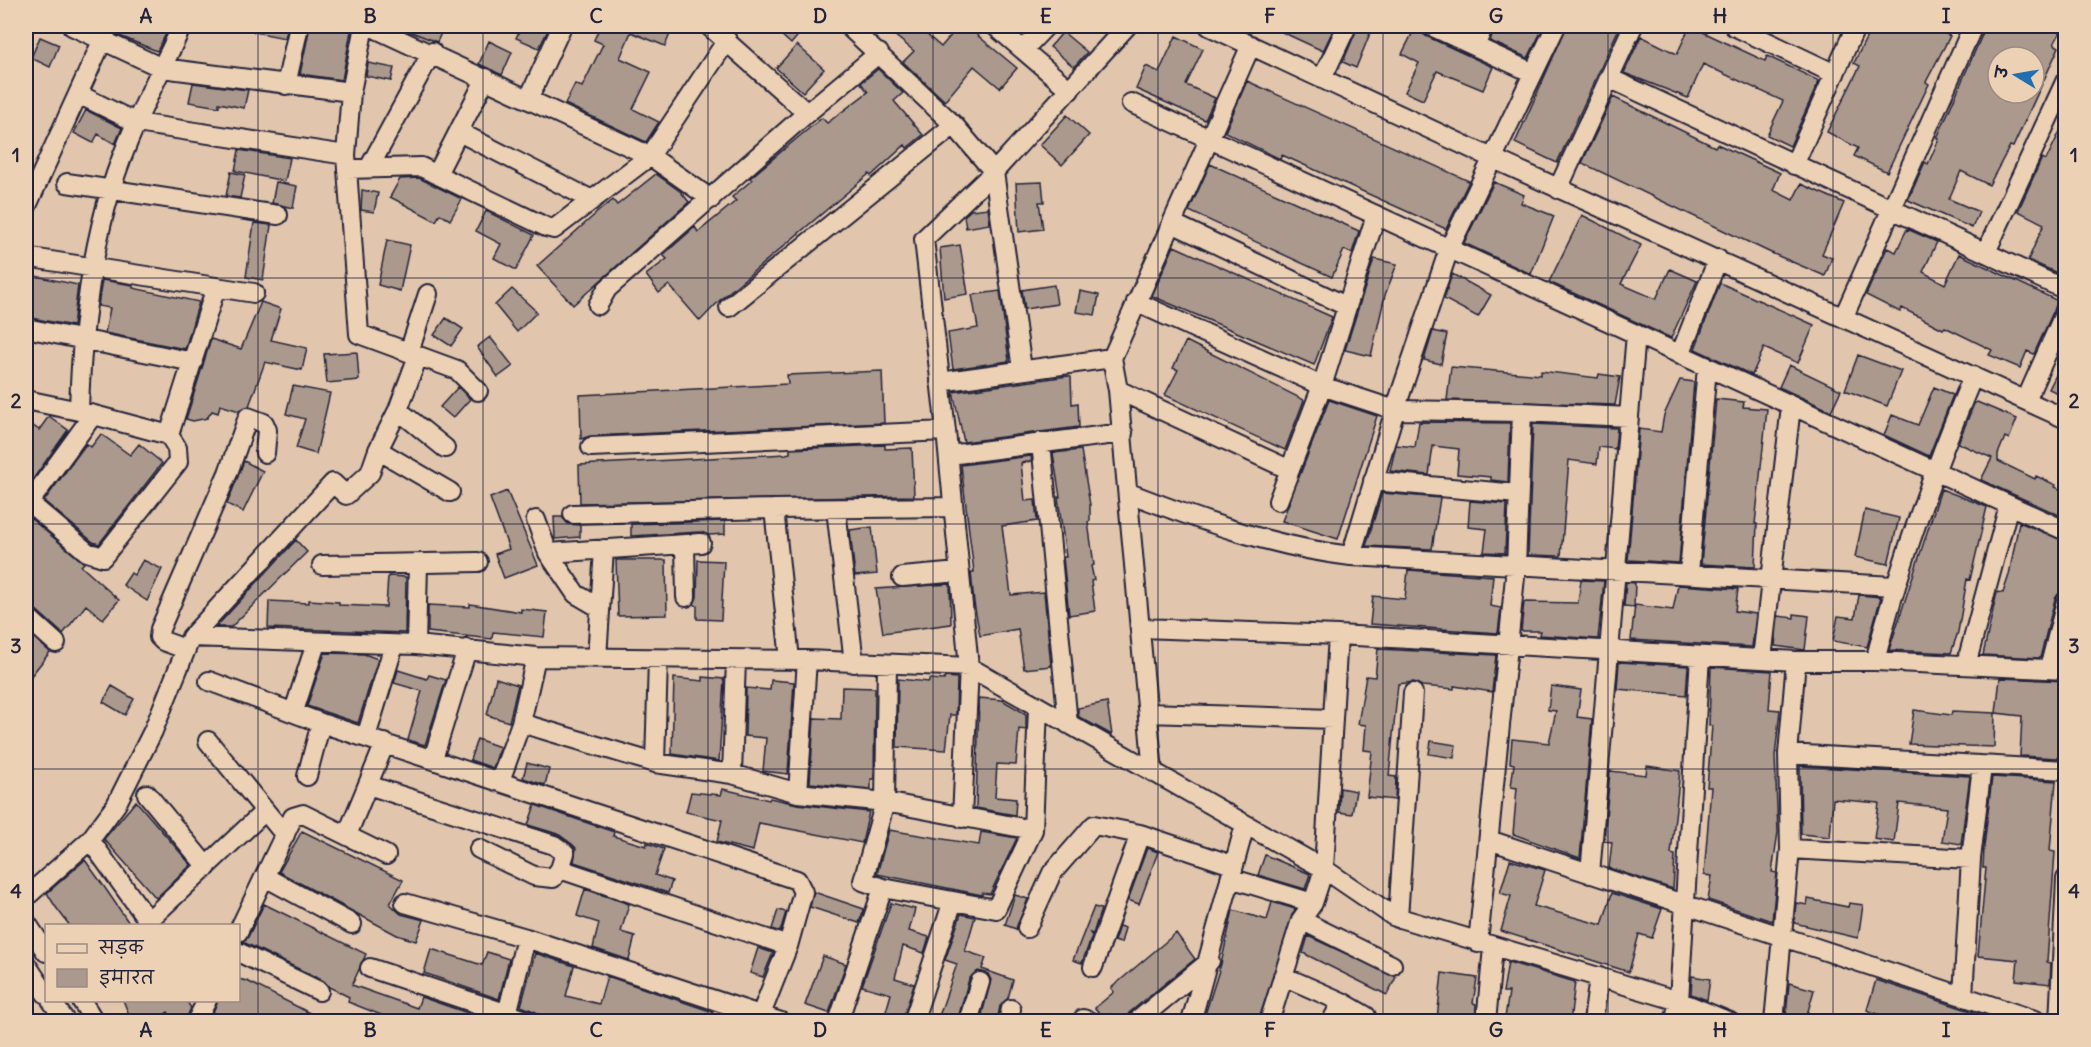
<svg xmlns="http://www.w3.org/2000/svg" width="2091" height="1047" font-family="Delius,'Playpen Sans Deva',sans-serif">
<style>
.building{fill:#ab998d;stroke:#22223b;stroke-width:1.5;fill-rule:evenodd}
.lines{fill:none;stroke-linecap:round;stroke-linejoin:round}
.minor-casing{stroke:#22223b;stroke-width:22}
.minor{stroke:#edd1b4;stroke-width:18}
.grid{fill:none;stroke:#22223b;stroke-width:1.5;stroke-opacity:0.55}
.neatline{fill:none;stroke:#22223b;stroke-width:2}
.grid-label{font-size:20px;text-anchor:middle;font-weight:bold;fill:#22223b}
</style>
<rect width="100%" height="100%" fill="#e1c6ad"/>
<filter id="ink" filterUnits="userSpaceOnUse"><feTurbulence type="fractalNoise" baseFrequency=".0167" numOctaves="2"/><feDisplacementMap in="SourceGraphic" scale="12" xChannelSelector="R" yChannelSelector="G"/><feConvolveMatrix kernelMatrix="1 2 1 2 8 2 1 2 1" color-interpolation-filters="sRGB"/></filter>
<g filter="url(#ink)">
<!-- building -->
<path class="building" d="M121 26H170L157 51 117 35Z
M254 26H288L285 38 254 32Z
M310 26H352L342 80 300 74Z
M396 26H444L437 42Z
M522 26H550L539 48 516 38Z
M600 26H651L670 34 665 46 631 32 620 58 651 72 633 109 659 122 646 142 565 104 575 84 582 87 603 44 594 40Z
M785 26H806L791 44 779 33Z
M883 26H917L941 47 959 26H966L1017 68 1000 88 974 66 945 101 903 62 914 51Z
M1269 26H1335L1323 51Z
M1358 26H1373L1356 68 1343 62Z
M1495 26H1544L1528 58 1490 41Z
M1567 26H1620L1557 163 1515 143Z
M1690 26 1765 61 1767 56 1819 81 1790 146 1767 135 1783 101 1703 64 1688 98 1624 73 1641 36 1677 54Z
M1872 26H1950L1946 34 1950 36 1926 82 1929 84 1887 172 1854 156 1858 148 1827 132 1860 66 1854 63Z
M1986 26H2064L2054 44 2059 47 2013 147 2010 146 1989 185 1961 171 1949 199 1979 212 1972 228 1908 200 1925 162 1928 164 1939 139 1937 138ZM1998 57H2034V93H1998Z
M1415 28 1426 36 1493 67 1483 90 1437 71 1423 100 1405 92 1419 63 1402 54Z
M1063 32 1087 52 1074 67 1050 47Z
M1176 36 1203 49 1186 85 1215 98 1205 120 1136 89 1146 66 1159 72Z
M40 37 59 45 50 67 31 58Z
M489 41 512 52 502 75 479 64Z
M797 45 824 69 803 92 776 68Z
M368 63 394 68 391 81 366 76Z
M878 69 903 93 894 101 923 135 907 148 905 145 871 176 869 174 722 298 700 321 669 285 659 293 646 275 667 259 663 255 695 227 698 232 736 201 732 197 752 180 750 178 801 135 822 118 827 123 868 92 861 83Z
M1247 81 1469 181 1446 229 1282 155 1280 159 1225 132Z
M193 83 248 90 244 108 219 103V107L189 102Z
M1613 97 1715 147 1717 144 1780 173 1773 190 1793 200 1801 184 1844 203 1822 254 1832 258 1825 276 1769 252 1582 163Z
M86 110 122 128 115 144 98 134 93 143 74 133Z
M1067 115 1089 135 1062 165 1040 145Z
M2066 119V277L2028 260 2044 224 2018 211 2042 158 2046 160Z
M239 150 290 158 285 181 235 171Z
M1210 164 1359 231 1352 253 1344 250 1332 277 1189 211Z
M231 172 245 175 240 198 226 196Z
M656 174 681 192 689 202 573 305 537 266 600 210 613 200 617 205Z
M419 178 462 199 450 220 440 214 436 221 390 197 400 179Z
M276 182 297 186 293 208 272 203Z
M1042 182 1044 202H1039L1043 229 1019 232 1016 183Z
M1494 182 1524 195 1521 203 1554 216 1531 274 1464 243Z
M362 190 378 193 374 212 361 210Z
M988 208 990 224 966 228 964 216 971 210Z
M486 211 534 235 516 270 494 258 501 244 476 231Z
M1582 215 1641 245 1621 284 1656 299 1670 269 1697 281 1671 338 1549 282Z
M254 223 271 225 263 280 246 277Z
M1907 229 1937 242 1923 272 1945 284 1959 254 2058 301 2034 354 2027 351 2020 368 1989 355 1992 350 1945 327 1943 329 1902 308 1900 312 1866 295 1887 248 1896 252Z
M387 240 410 245 400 291 378 285Z
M960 245 968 294 944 298 940 248Z
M1174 246 1332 317 1314 365 1152 296Z
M1374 259 1397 264 1385 295 1371 356 1345 350Z
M26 274 78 285 73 326 26 317Z
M1452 274 1491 295 1478 317 1444 299Z
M102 280 133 285V288L199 302 185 349 105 333 110 308 98 306Z
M1720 283 1814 325 1798 363 1764 348 1752 375 1695 349Z
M1054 285 1057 304 1025 309 1022 290Z
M512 289 537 312 517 332 495 305Z
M1000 291 1009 361 953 369 948 333 978 328 972 295Z
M1080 291 1099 295 1095 315 1076 312Z
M261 302 281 309 271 340 307 348 302 370 265 362 249 406 239 411 220 405 218 413 212 411 207 418 193 421 186 419 211 339 241 349Z
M446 318 463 329 451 346 434 335Z
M1433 331 1447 334 1441 364 1424 360Z
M490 337 513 366 498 377 477 347Z
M1186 341 1304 400 1285 450 1165 395 1178 370 1173 368Z
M357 352 359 380 327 383 324 354Z
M1858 355 1901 371 1887 406 1845 390Z
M2066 355V397L2049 389Z
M1789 365 1841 390 1831 411 1779 387Z
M1451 367 1541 375V371L1598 378 1599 374 1620 377 1615 405 1447 400Z
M882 371 884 423 590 436 581 439 580 395 788 384 787 375Z
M1068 376 1071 377 1072 404 1078 403 1079 427 964 442 953 392Z
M1680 380 1694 382 1679 563 1628 560 1639 429 1661 432 1664 415Z
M293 386 330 393 316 454 296 448 305 419 286 414Z
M458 387 470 399 453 418 440 407Z
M1934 387 1953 395 1929 456 1884 435 1892 415 1918 425Z
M1716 399 1744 402 1743 407 1767 409 1755 524H1757L1755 567 1701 564Z
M1329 400 1377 416 1338 539 1282 521Z
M1977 402 2017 419 2009 439 2005 437 1998 454V461L2035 479 2036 476 2056 485 2055 487 2066 492V518L1981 480 1992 458 1958 443 1974 404Z
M49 416 68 430 26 489V421L39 430Z
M1419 422 1510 423 1508 482 1491 480V477L1457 474 1459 449 1433 446 1429 475 1390 471 1396 445 1415 447Z
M1533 424 1617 428 1615 449 1599 447 1597 464 1569 460 1561 556 1528 555Z
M101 434 130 455 139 444 162 463 99 544 93 542 44 501 86 444 91 447Z
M885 445V449L912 448 914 496 580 503 579 465 786 454 790 453V449Z
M1081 450 1090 505V521L1088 522 1094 565 1091 566 1094 580 1091 581 1095 611 1069 615 1063 557H1066L1058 497H1060L1053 453Z
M1031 456 1032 461 1021 463 1025 501 1035 500 1037 521 1002 526 1011 595 1044 592 1051 666 1024 669 1018 629 980 636 974 603 971 572H974L961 465Z
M244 461 263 471 243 512 227 504Z
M1941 489 1987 507 1970 580 1967 579 1958 632 1951 653 1889 650Z
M507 491 538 565 504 578 495 554 509 549 490 498Z
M1382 493 1440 498 1432 549 1366 546Z
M1470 501 1507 504 1505 553 1484 552 1487 529 1468 527Z
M1865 510 1899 518 1888 564 1855 557Z
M554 517H562L568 524 580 525V537L555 539Z
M30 518 84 563 81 566 119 600 103 619 86 605 63 634 34 608 26 605V524Z
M725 521V534L709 535 700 532 631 536V524Z
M2019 522 2066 542V591L2058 594 2055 599 2040 658 1983 655 1997 592 2003 593 2009 575Z
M872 527 877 574 855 576 850 530Z
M296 540 307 552 231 627H216Z
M143 560 162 569 147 601 123 585 131 573 134 575Z
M616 560H666L667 615 618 616Z
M698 560 724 561 721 620 697 619V606L694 604 697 597Z
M1408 570 1493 576 1490 606 1501 608 1498 633 1370 624 1373 596 1405 599Z
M388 576 406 577 405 633 268 628 269 601 309 603V600L339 602V605L386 607Z
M1581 580 1604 581 1598 639 1539 635 1540 631H1521L1524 602 1578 603Z
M1626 582 1635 583 1634 607 1624 606Z
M950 584 951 624 883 633 876 589Z
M1678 585 1738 589 1735 611 1756 614 1752 647 1631 640 1635 605 1673 610Z
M1859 595 1881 597 1867 647 1833 641 1838 616 1855 618Z
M470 604 521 612V609L547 612 544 637 493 632 492 639 428 632V605L470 607Z
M1794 614 1809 616 1805 650 1775 646 1778 616 1794 618Z
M26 631 50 652 26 682Z
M1378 649 1496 655 1492 692 1454 686V689L1422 686 1414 682 1398 684 1389 776 1396 777 1395 800 1367 797 1372 751 1364 750 1366 725 1358 724 1366 676 1375 677Z
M325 653 364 654 378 659 358 723 307 706Z
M1619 662 1688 666 1686 695 1617 689Z
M1711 667 1772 671 1769 709 1780 710 1775 756 1778 832 1772 872 1777 873 1772 921 1708 900 1712 876 1704 875 1711 787H1707L1712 726 1709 725Z
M398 670 427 679 429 675 446 680 425 745 408 740 422 691 394 683Z
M703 677 724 679 719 761 672 754 674 678 703 681Z
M945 677 957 678 956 715H950L946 750 897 747 898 679 929 682V679L944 680Z
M496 678 518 685 509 722 487 715Z
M2000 678 2066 681V752L2059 751 2058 758 2020 756 2022 716 1996 713Z
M771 680 794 682 788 774 763 771 766 738 745 736 746 688 770 690Z
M112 686 134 699 125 715 103 702Z
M1551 686 1581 690 1577 717 1592 719 1580 858 1513 834 1517 788 1511 787 1514 764 1510 763 1512 739 1549 743 1556 711 1548 710Z
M842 687 875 688 874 779H871V789L810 783 814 718 841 719Z
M979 698 1002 700 1026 714V730L1019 729 1016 765 997 764 995 797 1016 799 1015 815 976 808Z
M1107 702 1112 735 1079 717 1078 713V708Z
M1914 710 1951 715 1952 711 1995 713 1994 747 1909 744Z
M477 739 500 747 493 768 470 760Z
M1431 741 1456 745 1454 758 1429 754Z
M527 763 549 769 545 785 523 778Z
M1647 766 1680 771 1671 854 1675 855 1673 889 1609 868 1612 842 1604 841 1610 771 1646 775Z
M1800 766 1970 776 1961 844 1942 841 1947 808 1899 803 1894 842 1874 839 1879 803 1833 799 1830 837 1801 834Z
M1992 777 2056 781 2050 851 2055 852 2047 962 2051 963 2050 984 2016 980 2018 960 1978 956 1986 868H1983L1984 847Z
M1340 788 1356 791 1352 814 1339 812Z
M723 789 769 800 770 798 797 804 869 812 862 843 759 823 753 851 717 842 722 820 686 812 691 792 721 795Z
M136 801 191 865 156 898 104 839Z
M535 805 614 832 613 836 646 846 647 843 664 849 655 875 672 881 668 893 574 862 576 848 572 844 558 834 528 825Z
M889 830 979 845 981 832 1017 838 990 894 982 893V895L877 874Z
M302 831 403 880 390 904 401 914 424 920 416 941 397 935 279 872Z
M1147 848 1158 852 1139 904 1128 900Z
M1265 855 1310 874 1305 889 1258 875Z
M85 860 105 888 131 926H70L55 906 47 893Z
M1510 860 1545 870 1534 906 1602 925 1612 893 1662 909 1652 938 1639 934 1629 972 1501 931 1511 896 1500 893Z
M585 889 629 904 621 932 635 936 629 960 593 948 599 923 577 916Z
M814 892 864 909 859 923 810 907Z
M1015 895 1028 899 1016 929 1005 925Z
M1808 899 1848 907 1849 903 1863 905 1858 938 1794 923 1796 903 1807 905Z
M1272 902 1295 909 1258 1022 1203 1021 1221 964 1233 910 1267 920Z
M891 903 915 909 909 931 929 937 924 953 903 946 895 978 914 984 902 1022H883L891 994 862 986Z
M264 904 366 954 352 985 417 1008 421 997 494 1022H399L348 1002 349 997 329 987 324 981 243 942 248 937Z
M1094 907 1101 909 1093 934 1090 933 1092 936 1082 963 1073 960Z
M778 910 786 912 780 932 772 929Z
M961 914 975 917 965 951 986 958 982 969 1013 980 1008 998 1000 1006 997 1022H980L991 980 988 974 978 971 969 979 957 1022H937L957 964 945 960Z
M1119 926 1125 928 1121 943 1114 941Z
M1176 933 1195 959 1129 1013 1125 1022H1118L1111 1014 1105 1020 1095 1008 1114 992 1111 988Z
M1308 936 1396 977 1387 995 1303 953Z
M758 948 773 953 763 977 750 973Z
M431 949 482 965 487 952 509 959 499 999 424 973Z
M535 953 574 966 566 996 599 1004 607 976 713 1012 711 1022H649L632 1017 631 1022H569L542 1017 536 1012 521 1006Z
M823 956 846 964 829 1013 805 1005Z
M1508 962 1575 982 1570 1022H1525L1505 1018 1509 992H1503Z
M1442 973 1477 978 1473 1003 1476 1004 1475 1022H1441L1437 1019Z
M1692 976 1710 979 1707 1000 1691 994Z
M238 979 247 981 327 1022H209L218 1000H238Z
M1876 980 1995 1019V1022H1881L1883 1016 1867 1010Z
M1789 983 1814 990 1805 1022H1789L1786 1017Z
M123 1000H186L191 1008 185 1022H175L168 1012 154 1022H132Z"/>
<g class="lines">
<!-- minor casing -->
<g class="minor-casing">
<path id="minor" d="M72 26 162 68 351 92
M364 26 351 92 346 155 359 334 457 370 478 391
M370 26 650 156 711 199
M709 26 807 113
M848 26 954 125 994 172 1022 369
M995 26 1070 90
M1209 26 1494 159 2066 419
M1431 26 1533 73
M1556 26 1449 249 1395 410 1351 556 1894 586
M1734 26 1835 74
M1475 46 1484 26
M1024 49 1046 26
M1609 78 2066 290
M1322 79 1347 26
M286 85 299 26
M78 94 137 123 346 155
M529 98 562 26
M1131 103 2066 531
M459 132 590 199
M1794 165 1856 26
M369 168 432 52
M347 169 421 167 546 227 554 229 650 156 727 40
M437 174 486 78
M67 183 278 215
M1558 189 1633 26
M26 208 109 26
M1172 223 1346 306
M1986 252 2066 80
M32 258 254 293
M1136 302 1322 386 1395 410 1522 412 1629 417
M598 305 607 289 807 113 879 53
M729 307 954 125
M1844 316 1973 26
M26 328 193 362
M409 352 428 294
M1680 355 1718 259
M1112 358 1118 390 1290 470
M940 382 1112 358 1251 45
M1118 390 1153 772
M26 400 79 411 169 435 177 448 178 462 103 557 87 552 26 500
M2026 400 2066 310
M398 410 445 448
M79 411C81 335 89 262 111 189 128 133 157 79 182 26
M169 435 216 287
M1041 442 1068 724
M591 447 946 431
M378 450 450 492
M949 455 1123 433
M1373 481 1518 494
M1129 493C1202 521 1273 547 1351 556
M1278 501 1322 386 1376 215
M29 503 93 415
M836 509 854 663
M573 514 774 509
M536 520 548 553 576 594 600 608
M685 544 686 597
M548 553 701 543
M322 565 478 562
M1689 573 1707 367
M902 577 959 572
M26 616 56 643
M1141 628 1338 635 1796 661H1875L2066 670
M191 637 416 645 536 657 807 660 969 667 1324 869 1393 916 1679 1001 1730 1022
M416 645 418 564
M185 649 163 641 159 637 160 629 228 473 248 417 264 423 267 430 265 453
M597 658 604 549
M1762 659 1791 406
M790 660 774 509 953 507
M1875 661C1900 562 1934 469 1973 376
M887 664 885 802 863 881 883 888 996 909 1033 830 1038 707
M1966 665 2009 505
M2049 669 2066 602
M209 681 321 723 797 880 803 892 788 946 758 1022
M294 711 316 643
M1148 713 1333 719
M521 723 655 763 732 774 798 793 885 802 1033 830
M366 737 394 645
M208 741 285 835
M1788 754 2066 770
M433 759 467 649
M655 763 658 659
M732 774 736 660
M307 776 321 723
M500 781 521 723 536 657
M368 785 554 845 565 853 560 869
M798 793 807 660
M147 794 207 867
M962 818 969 667 946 431 924 239 994 172 1127 26
M347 835 385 743
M90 840 152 926
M1489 840 2041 1022
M479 849 534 876 553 878 560 869 788 946
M1790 849 1971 859
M1590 874 1636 334
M265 877 352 924
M1230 878 1313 903
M26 897 90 840 116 805 153 731 191 637 333 483 346 495 370 473 378 450 398 410 418 356
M405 903 526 938 781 1022
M1398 918 1413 693
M149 920 265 811
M1301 920 1392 965
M26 922 46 952
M1027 928 1052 873 1094 825 1140 834 1232 865
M238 932 293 817 303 814 386 855
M1478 943 1516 567 1522 412
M238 952 319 991
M26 964 46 994
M1093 967 1140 834
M370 968 532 1022
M1283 976 1342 1002 1366 1016
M1963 996 1971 859 1982 766
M51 1000 66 1022
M81 1000 95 1022
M1083 1019 1091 1022
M196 1022 207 1000
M505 1022 526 938
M838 1022 883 888
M913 1022 953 901
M968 1022 980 982
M1008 1022 1011 1009
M1136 1022 1210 961
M1191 1022 1245 825
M1269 1022 1301 920 1313 903 1324 869 1338 635
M1331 1022 1342 1002
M1486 1022 1493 947
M1593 1022 1599 977
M1674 1022 1679 1001 1700 656
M1774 1022 1790 849 1788 754 1796 661
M2059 1022 2066 879"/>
</g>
<!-- minor -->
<use href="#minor" class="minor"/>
</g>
</g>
<!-- grid -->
<path class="grid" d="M258 26V1022M483 26V1022M708 26V1022M933 26V1022M1158 26V1022M1383 26V1022M1608 26V1022M1833 26V1022M26 278H2066M26 524H2066M26 769H2066"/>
<!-- margin -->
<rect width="2091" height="1047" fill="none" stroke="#edd1b4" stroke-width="66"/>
<!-- legend -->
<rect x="45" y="924" width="195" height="78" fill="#edd1b4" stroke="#9c8b84" stroke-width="1.5"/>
<rect x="57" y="944" width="30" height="9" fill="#edd1b4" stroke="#9c8b84" stroke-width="1.5"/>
<text x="99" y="954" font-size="18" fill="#22223b">सड़क</text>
<rect x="57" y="969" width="30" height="18" fill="#ab998d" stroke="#9c8b84" stroke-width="1.5"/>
<text x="99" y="984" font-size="18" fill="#22223b">इमारत</text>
<!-- north arrow -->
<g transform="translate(2016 75) rotate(281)"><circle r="28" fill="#edd1b4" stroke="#9c8b84" stroke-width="1.5"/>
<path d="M0-4.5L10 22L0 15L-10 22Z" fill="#1f6fb2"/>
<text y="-9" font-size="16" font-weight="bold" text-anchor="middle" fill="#22223b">उ</text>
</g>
<rect x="33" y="33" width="2025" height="981" class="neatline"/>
<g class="grid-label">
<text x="146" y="23">A</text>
<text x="370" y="23">B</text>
<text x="596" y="23">C</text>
<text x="820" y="23">D</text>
<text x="1046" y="23">E</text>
<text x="1270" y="23">F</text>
<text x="1496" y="23">G</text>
<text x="1720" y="23">H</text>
<text x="1946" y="23">I</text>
<text x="16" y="162">1</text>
<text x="2074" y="162">1</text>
<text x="16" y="408">2</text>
<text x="2074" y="408">2</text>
<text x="16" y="653">3</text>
<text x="2074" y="653">3</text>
<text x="16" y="898">4</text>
<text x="2074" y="898">4</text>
<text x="146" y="1037">A</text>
<text x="370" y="1037">B</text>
<text x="596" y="1037">C</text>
<text x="820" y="1037">D</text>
<text x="1046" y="1037">E</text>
<text x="1270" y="1037">F</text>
<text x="1496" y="1037">G</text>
<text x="1720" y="1037">H</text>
<text x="1946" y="1037">I</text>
</g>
</svg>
